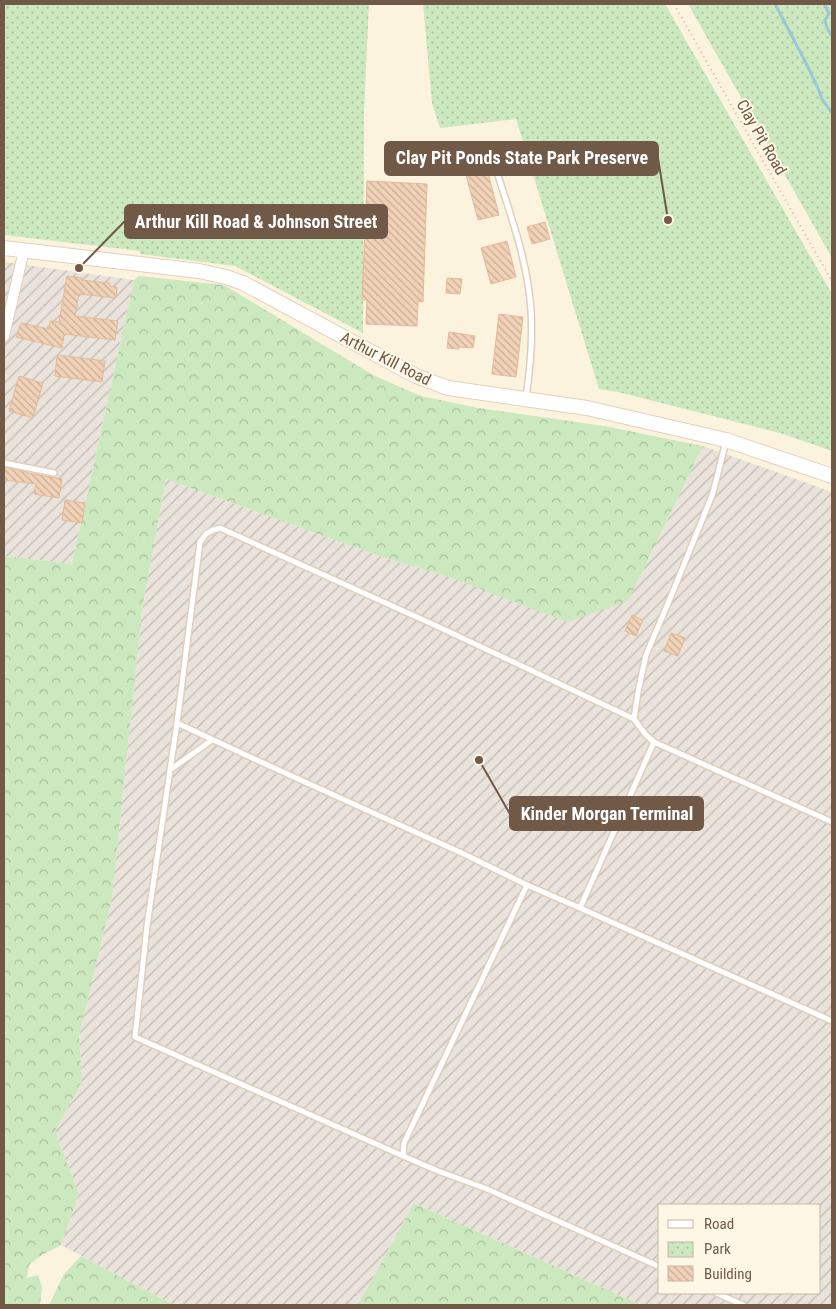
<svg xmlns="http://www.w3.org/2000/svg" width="836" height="1309" font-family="'Roboto Condensed',sans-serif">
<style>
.industrial{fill:url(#industrial-furrows);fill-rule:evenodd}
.forest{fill:url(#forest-crowns)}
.park{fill:url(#park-dots)}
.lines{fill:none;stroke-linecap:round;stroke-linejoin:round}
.stream{stroke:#9bc8d6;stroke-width:3}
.building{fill:url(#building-back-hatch);stroke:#e3ba98}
.lane-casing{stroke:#dfcfbc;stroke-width:8}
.street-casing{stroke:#dfcfbc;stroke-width:12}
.secondary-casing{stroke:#e4d1ba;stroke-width:16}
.path{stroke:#d5b69b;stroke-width:2;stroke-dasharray:1 4;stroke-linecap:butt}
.lane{stroke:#fff;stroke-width:5}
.street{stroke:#fff;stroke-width:10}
.secondary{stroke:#fff;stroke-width:14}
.labels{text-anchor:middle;stroke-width:4;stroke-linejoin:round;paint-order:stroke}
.street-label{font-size:16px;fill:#715948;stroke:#fff7e5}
.leader{fill:none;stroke:#715948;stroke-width:2}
.callout-dot{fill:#715948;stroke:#fff7e5;stroke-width:2}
.callout{fill:#715948;stroke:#715948;stroke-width:2}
.callout-label{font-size:18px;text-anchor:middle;font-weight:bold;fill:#fff}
</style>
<defs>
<pattern id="industrial-furrows" width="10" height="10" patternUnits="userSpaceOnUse" patternTransform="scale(1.25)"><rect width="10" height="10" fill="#eae3db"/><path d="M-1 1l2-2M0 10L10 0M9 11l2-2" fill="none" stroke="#c2bbb4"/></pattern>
<pattern id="forest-crowns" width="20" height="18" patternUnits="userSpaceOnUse" patternTransform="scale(1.25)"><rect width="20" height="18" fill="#cce8bf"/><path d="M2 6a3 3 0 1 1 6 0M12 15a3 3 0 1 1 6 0" fill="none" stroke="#aabf9d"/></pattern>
<pattern id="park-dots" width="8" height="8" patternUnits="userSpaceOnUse" patternTransform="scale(1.25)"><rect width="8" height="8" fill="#cce8bf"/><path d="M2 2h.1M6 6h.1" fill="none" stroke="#aabf9d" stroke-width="1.8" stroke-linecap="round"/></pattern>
<pattern id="building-back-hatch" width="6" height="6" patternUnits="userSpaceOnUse" patternTransform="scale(1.25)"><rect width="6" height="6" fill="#f1d2b7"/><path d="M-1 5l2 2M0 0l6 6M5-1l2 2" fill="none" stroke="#c8ad97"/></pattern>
</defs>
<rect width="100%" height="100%" fill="#fcf3df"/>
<!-- industrial -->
<path class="industrial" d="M4 262 134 280 72 564 4 556Z
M703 446 832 492V1305H641L414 1203 358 1305H181L168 1302 61 1245 79 1194 55 1131 82 1081 79 1036 112 898 142 610 166 479 382 557 449 577 628 601ZM660 1205H820V1293H660Z"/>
<!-- forest -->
<path class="forest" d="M139 276 224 285 373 375 421 396 478 408 604 426 703 446 628 601 567 622 449 577 382 557 166 479 142 610 112 898 79 1036 82 1081 55 1131 79 1194 61 1245 42 1255 29 1265 27 1278 38 1275 42 1287 40 1305H4V556L72 564 134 280Z
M414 1203 641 1305H358Z
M81 1256 168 1302 181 1305H49L64 1274Z"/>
<!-- park -->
<path class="park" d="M4 4H369L364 113 363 333 235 266 140 254V251L4 235Z
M423 4H665L832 294V451L780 433 618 392 599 389 516 119 440 128 432 103Z
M688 4H832V258Z"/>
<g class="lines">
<!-- stream -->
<path class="stream" d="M775 4 804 59 817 86 822 99 832 113
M824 4 829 13 825 20 827 28 832 36"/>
</g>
<!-- building -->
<path class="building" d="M487 169 499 215 478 220 466 175Z
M367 181 427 184 423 302 418 301 417 326 366 324 367 300H362Z
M261 215 272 217V219H273L270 235H269L268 238 258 236 257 232 259 217H261Z
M545 222 550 239 532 244 527 227Z
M507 241 516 277 491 284 481 248Z
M67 276 82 278 81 280 110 283V286L117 287 116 298 79 294 75 316 118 321 115 340 64 334 62 348 16 337 21 323 49 329 50 321 59 322Z
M447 278 462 279 460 294 446 293Z
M499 314 523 317 516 377 492 374Z
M449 332 475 336 473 348 459 347V349L447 348Z
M57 355 105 361 102 382 55 376Z
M19 376 43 383 33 418 9 411Z
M4 467 27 472V473L62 479 59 498 34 494 36 484 4 480Z
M65 500 85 503 82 523 62 520Z
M632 615 643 620 636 636 625 631Z
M671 633 685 638 678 656 664 651Z"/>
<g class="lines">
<!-- lane casing -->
<g class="lane-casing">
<path id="lane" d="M494 163C509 211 528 260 531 311 533 340 530 370 526 398
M4 463 54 473
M634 719 638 692 646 655 672 594 713 493 726 441
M177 723 263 763 466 855 527 885 580 908
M654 742 580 908 832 1021
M170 770 212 740
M403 1156 404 1143 527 885
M660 1267 487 1189 438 1171 403 1156 135 1037 147 926 177 723 200 542 206 534 213 530 220 528 441 628 634 719 646 735 654 742 832 822
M716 1293 743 1305"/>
</g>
<!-- street casing -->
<g class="street-casing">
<path id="street" d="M4 336 24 250"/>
</g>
<!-- secondary casing -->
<g class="secondary-casing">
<path id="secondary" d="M4 248 199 271 226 277 243 283 416 376 448 388 587 408 726 440 832 476"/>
</g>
<!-- path -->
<path class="path" d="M674 4 751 140 832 281"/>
<!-- lane -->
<use href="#lane" class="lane"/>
<!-- street -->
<use href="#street" class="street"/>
<!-- secondary -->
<use href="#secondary" class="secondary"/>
</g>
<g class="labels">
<!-- street labels -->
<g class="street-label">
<text transform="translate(762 137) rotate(60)" y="6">Clay Pit Road</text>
<text transform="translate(386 358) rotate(27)" y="6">Arthur Kill Road</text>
</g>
</g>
<!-- callouts -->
<path class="leader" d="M668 220L658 158M79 268L125 221M479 760L510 814"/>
<g class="callout-dot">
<circle cx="668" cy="220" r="5"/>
<circle cx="79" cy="268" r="5"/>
<circle cx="479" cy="760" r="5"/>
</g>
<g class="callout">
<rect x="385" y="142" width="273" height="33" rx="5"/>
<rect x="125" y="205" width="262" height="33" rx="5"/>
<rect x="510" y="797" width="193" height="33" rx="5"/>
</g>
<g class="callout-label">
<text x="522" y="164">Clay Pit Ponds State Park Preserve</text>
<text x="256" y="228">Arthur Kill Road &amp; Johnson Street</text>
<text x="607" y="820">Kinder Morgan Terminal</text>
</g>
<!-- border -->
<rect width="836" height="1309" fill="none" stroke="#715948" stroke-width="10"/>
<!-- legend -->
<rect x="658" y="1204" width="162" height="90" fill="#fff7e5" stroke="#c6b8a6"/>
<rect x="668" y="1220" width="25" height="8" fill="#ffffff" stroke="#c6b8a6"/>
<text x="704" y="1229" font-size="15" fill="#715948">Road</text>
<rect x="668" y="1242" width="25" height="15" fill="url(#park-dots)" stroke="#c6b8a6"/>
<text x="704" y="1254" font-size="15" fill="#715948">Park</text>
<rect x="668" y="1266" width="25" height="15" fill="url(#building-back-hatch)" stroke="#c6b8a6"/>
<text x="704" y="1279" font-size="15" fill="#715948">Building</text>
</svg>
